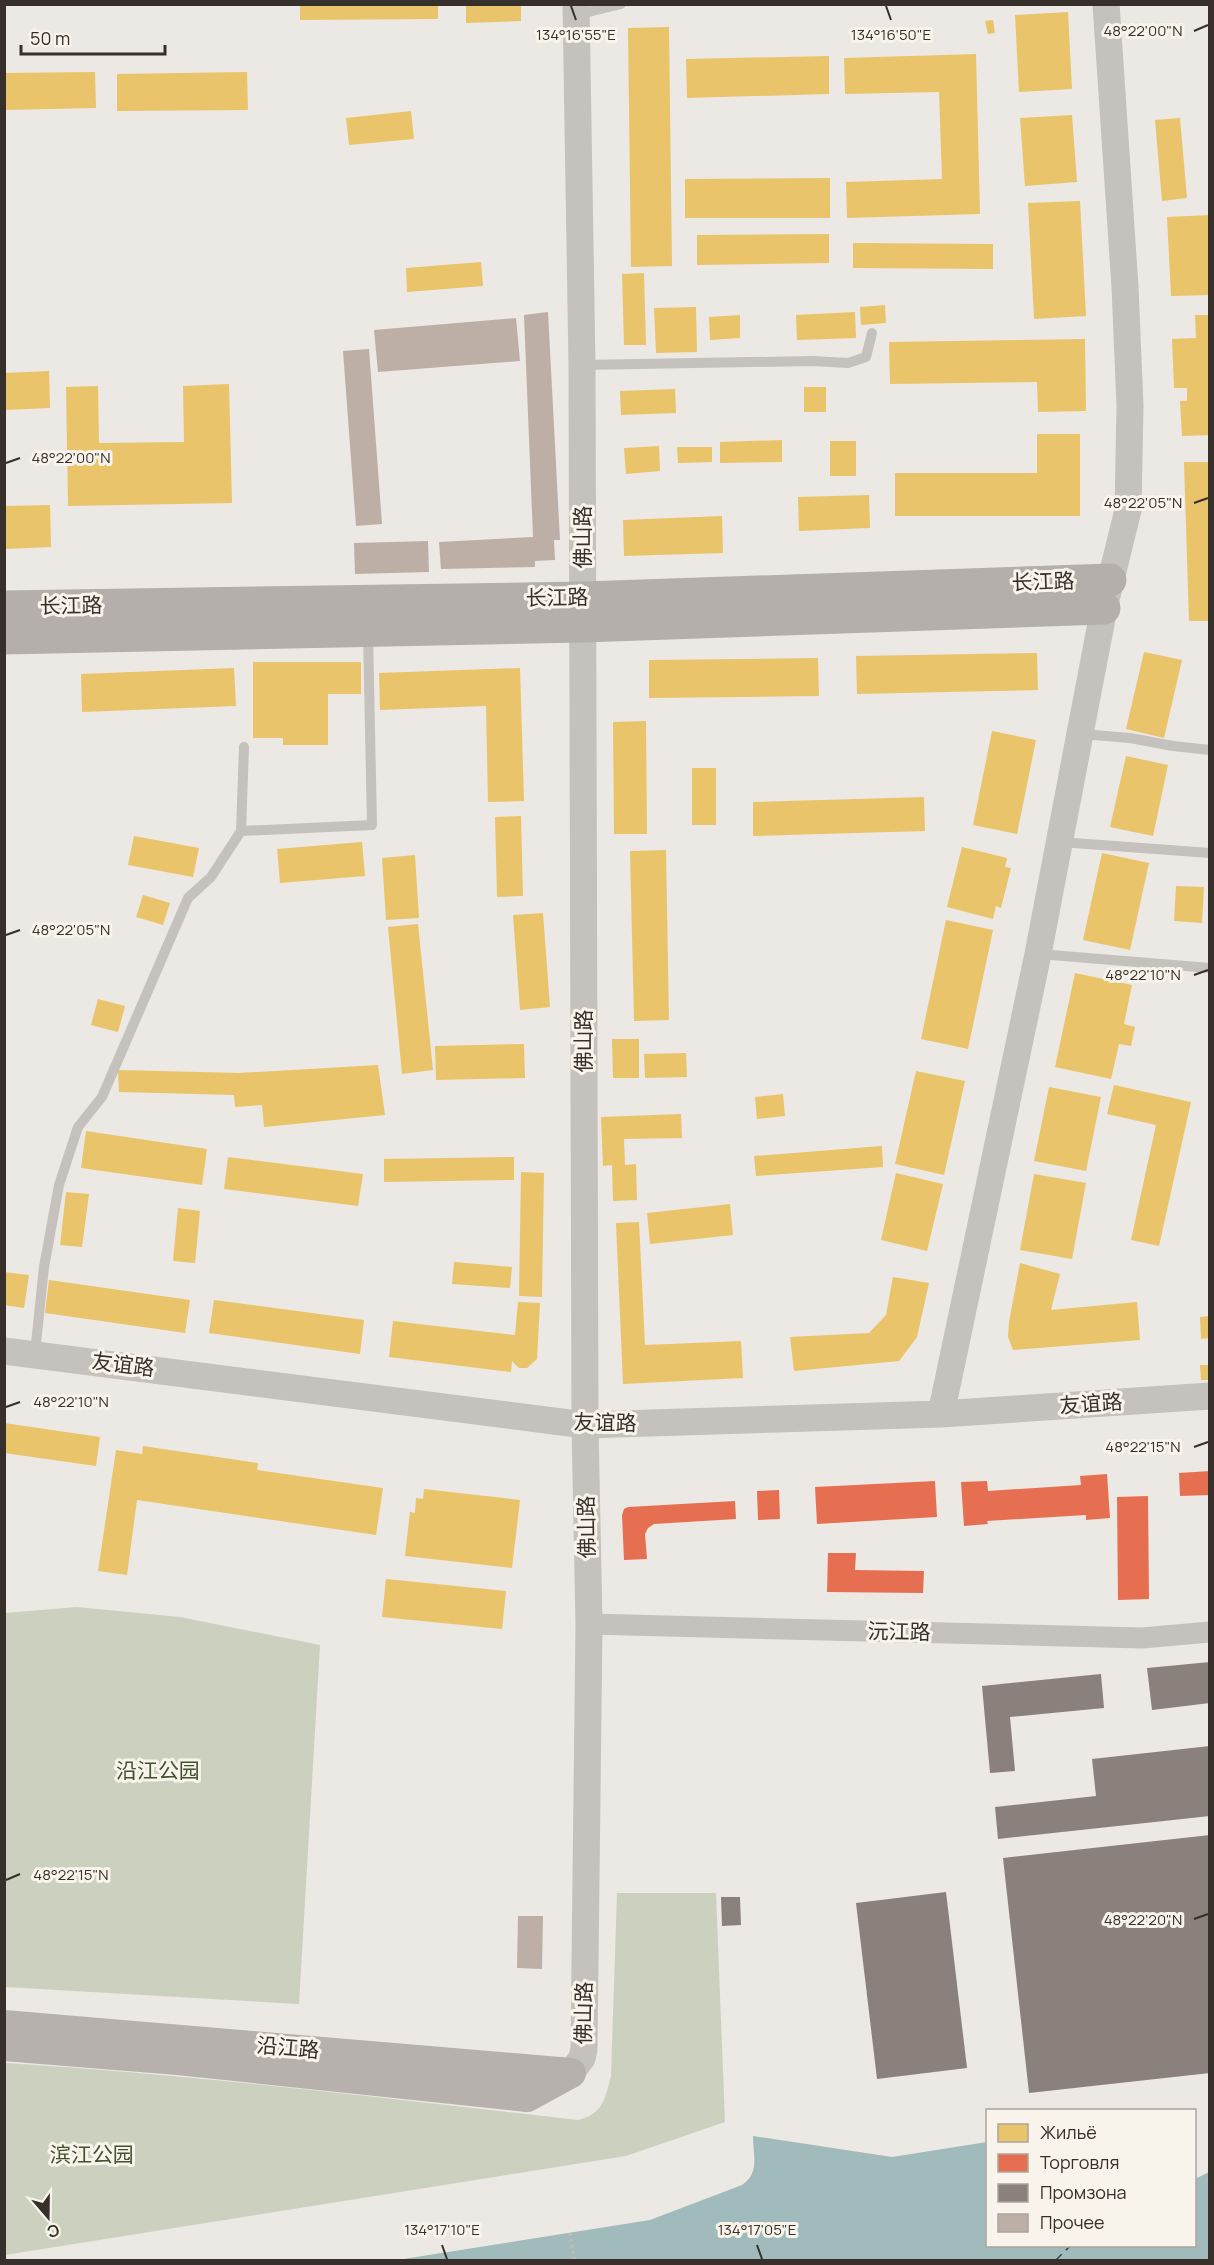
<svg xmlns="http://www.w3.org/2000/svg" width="1214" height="2265" font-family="Manrope,'Noto Sans SC',sans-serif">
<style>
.green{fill:#ccd1bf}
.water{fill:#a1babb}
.homes{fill:#e9c46a}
.shops{fill:#e76f51}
.industry{fill:#8a817c}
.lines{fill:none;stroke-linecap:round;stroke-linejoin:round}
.ferry{stroke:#244d53;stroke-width:1.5;stroke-dasharray:8 6;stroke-linecap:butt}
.building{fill:#beafa6}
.path{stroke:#bebab5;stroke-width:4;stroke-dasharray:3 3;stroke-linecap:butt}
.service{stroke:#c5c1bc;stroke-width:10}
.minor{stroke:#c5c1bc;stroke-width:21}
.tertiary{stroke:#c5c1bc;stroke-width:27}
.secondary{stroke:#b6b1ad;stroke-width:30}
.primary{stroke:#b4afab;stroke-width:33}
.ticks{fill:none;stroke:#362f2a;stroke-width:2}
.labels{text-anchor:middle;stroke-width:6;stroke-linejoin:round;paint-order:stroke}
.street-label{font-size:21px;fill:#362f2a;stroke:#f8f3eb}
.park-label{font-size:21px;fill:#435231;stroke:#f8f3eb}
.ticks-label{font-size:15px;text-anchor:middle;fill:#362f2a;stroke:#f8f3eb;stroke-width:6;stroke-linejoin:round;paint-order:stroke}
</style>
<rect width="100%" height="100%" fill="#ece8e3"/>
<!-- green -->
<path class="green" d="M77 1607 180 1617 320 1645 299 2004 5 1987V1613Z
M617 1893H716L725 2122 626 2156 5 2255V2063C196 2075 387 2098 578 2120 603 2114 605 2099 611 2076Z"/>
<!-- water -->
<path class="water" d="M753 2136 892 2157 987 2142 988 2246H1194L1195 2179 1209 2172V2260H397L650 2220 742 2185C760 2173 753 2156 753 2136Z"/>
<!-- homes -->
<path class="homes" d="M300 4H438V19L300 20Z
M466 4H521V21L466 23Z
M1068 12 1072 89 1019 92 1015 15Z
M993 20 995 33 988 34 985 21Z
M669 27 672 266 631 267 628 28Z
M976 54 980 214 847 218 846 182 942 179 939 92 845 94 844 58Z
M829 56V94L687 98 686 59Z
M95 72 96 108 4 110V73Z
M247 72 248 110 117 111V74Z
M411 111 414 139 349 145 346 118Z
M1072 115 1077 182 1025 186 1020 118Z
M1180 118 1187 198 1162 201 1155 120Z
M830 178V218H685V179Z
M1080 201 1086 316 1034 319 1028 203Z
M1210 215V295L1171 296 1167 217Z
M829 234V263L697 265V235Z
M853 243 993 244V269L853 268Z
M481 262 483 286 407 292 406 268Z
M644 273 646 345H624L622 274Z
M885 305 886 323 861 325 860 307Z
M696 307 697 352 656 353 654 308Z
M855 312 856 338 797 340 796 315Z
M740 315V338L710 340 709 317Z
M1195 315H1210V435L1182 436 1180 401H1187V388H1174L1172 339 1196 338Z
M1085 339 1086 411 1038 412 1037 382 890 384 889 342Z
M49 371 50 408 4 410V373Z
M229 384 232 503 68 506 66 387 98 386 99 443 184 442 183 386Z
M804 387H826V412H804Z
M675 389 676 413 621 415 620 391Z
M1037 434H1080V516H895V473H1037Z
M782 440V462L720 463V442Z
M830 441H856V476H830Z
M659 446 660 471 626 474 624 448Z
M677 447H712V462L678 463Z
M1184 462H1208L1210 621H1189Z
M869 495 870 528 799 531 798 497Z
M50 505 51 547 5 549V506Z
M722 516 723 553 624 556 623 520Z
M1144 652 1182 660 1164 738 1126 729Z
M1037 653 1038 690 857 694 856 656Z
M818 658 819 696 649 698V660Z
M253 662H361V694H328V745H283V738H253Z
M234 668 236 706 82 712 81 674Z
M520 668 524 801 488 802 486 706 380 710 379 673Z
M646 721 647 834H614L613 722Z
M992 731 1036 740 1017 834 973 825Z
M1126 756 1168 765 1153 836 1110 827Z
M692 768H716V825H692Z
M924 797 925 831 753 836V802Z
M521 816 523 896 497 897 495 817Z
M134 836 199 848 193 877 128 865Z
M362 842 365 876 280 883 277 849Z
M962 847 1007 858 1005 867 1011 868 1001 908 996 906 993 919 947 907Z
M666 850 669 1020 634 1021 630 851Z
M1102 853 1149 863 1130 950 1083 940Z
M415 855 419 918 386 920 382 858Z
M1176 886 1204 887 1202 923 1174 921Z
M143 895 170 903 163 925 136 917Z
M543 913 550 1007 520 1010 513 915Z
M946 920 993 930 968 1049 921 1039Z
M418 924 433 1070 402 1074 388 927Z
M1075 973 1132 985 1124 1024 1135 1027 1131 1046 1119 1044 1111 1079 1055 1067Z
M98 999 125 1006 118 1032 91 1025Z
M612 1039H639V1078H613Z
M524 1044 525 1078 436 1080 435 1046Z
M686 1053 687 1077 645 1078 644 1054Z
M378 1065 385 1115 264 1127 262 1105 235 1107 234 1095 119 1092 118 1070 239 1073Z
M916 1071 965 1081 944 1175 895 1164Z
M1114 1085 1191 1102 1159 1246 1131 1240 1156 1125 1107 1114Z
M1049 1087 1101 1097 1086 1171 1034 1161Z
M783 1094 785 1116 757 1119 755 1097Z
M681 1114 682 1138 624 1139 625 1165 636 1164 637 1200 613 1201 612 1165 603 1166 601 1117Z
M86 1131 207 1149 202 1185 81 1168Z
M882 1146 883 1167 756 1176 754 1156Z
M228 1157 363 1174 358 1206 224 1189Z
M514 1157V1180L384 1182V1159Z
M521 1172 544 1173 542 1297 519 1296Z
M896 1173 943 1184 927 1251 881 1240Z
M1034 1174 1086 1183 1072 1259 1020 1250Z
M66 1192 89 1194 82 1247 60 1245Z
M730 1204 733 1235 650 1244 647 1213Z
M178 1208 200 1211 195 1263 173 1261Z
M639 1222 645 1345 741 1341 743 1378 623 1384 616 1223Z
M454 1262 512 1267 510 1288 452 1284Z
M1020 1263 1060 1274 1051 1310 1137 1302 1140 1340 1013 1350 1008 1337 1009 1322Z
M4 1272 29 1275 24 1308 4 1305Z
M893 1277 929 1283 917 1337 899 1361 794 1371 790 1337 869 1333 886 1315Z
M49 1280 190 1300 185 1333 45 1313Z
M214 1300 364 1320 360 1354 209 1333Z
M518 1302 540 1303 537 1359 527 1368H519L512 1361 511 1372 389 1357 393 1321 515 1335Z
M1210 1316V1338L1201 1339 1200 1317Z
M1200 1365H1210V1380H1201Z
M4 1423 100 1437 96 1466 4 1453Z
M143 1446 258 1463 257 1470 383 1488 376 1535 137 1500 127 1575 98 1571 116 1450 142 1454Z
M424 1489 520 1500 512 1568 405 1556 410 1512 415 1513 416 1498 423 1499Z
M386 1579 506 1591 502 1629 382 1617Z"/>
<!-- shops -->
<path class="shops" d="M1210 1471V1495L1180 1496 1179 1473Z
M1107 1474 1110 1518 1086 1520V1515L987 1521 988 1524 964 1526 961 1482 987 1481 988 1491 1081 1485 1080 1476Z
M935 1481 937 1517 817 1524 815 1487Z
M779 1490 780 1519 758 1520 757 1491Z
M1148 1496 1149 1599 1118 1600 1117 1497Z
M735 1501 736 1519 654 1524 648 1528 645 1534 647 1559 624 1560 622 1515 624 1509 628 1507Z
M828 1553H856L855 1570 924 1571 923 1593 827 1592Z"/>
<!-- industry -->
<path class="industry" d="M1210 1662V1703L1152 1710 1147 1668Z
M1101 1674 1104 1708 1010 1717 1015 1771 990 1773 982 1686Z
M1210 1746V1816L998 1839 995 1807 1096 1796 1092 1759Z
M1210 1835V2073L1029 2093 1003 1858Z
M946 1892 967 2068 877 2079 856 1903Z
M721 1897H740L741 1925 722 1926Z"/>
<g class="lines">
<!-- ferry -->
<path class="ferry" d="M1056 2260 1070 2246"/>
</g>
<!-- building -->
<path class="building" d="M548 312 560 540H554L555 560 535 561V567L441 569 439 542 533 537 524 315Z
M516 318 520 361 378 372 374 330Z
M369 349 382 524 356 526 343 351Z
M428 541 429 572 355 574 354 543Z
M518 1916H543L542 1969 517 1968Z"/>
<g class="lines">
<!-- path -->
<path class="path" d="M570 2233 574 2260"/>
<!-- service -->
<path class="service" d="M576 15 621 4
M582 365 813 361 848 363 866 357 872 333
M1081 734 1130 738 1173 746 1210 750
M241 831 244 747
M1060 842 1210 853
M1039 954 1210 968
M35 1353 44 1267 59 1185 78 1127 102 1097 188 898 211 877 241 831 372 825 368 634"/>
<!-- minor -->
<path class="minor" d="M589 1624 1142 1638 1210 1632"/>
<!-- tertiary -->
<path class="tertiary" d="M4 1351 585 1425 941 1414 1210 1396
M941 1414 1038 954 1104 608 1128 510 1130 406 1125 287 1106 4
M571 2073 582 2058 584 2049 589 1624 585 1425 582 365 576 4"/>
<!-- secondary -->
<path class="secondary" d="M4 2025 571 2073
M4 2046 178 2060 527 2097 571 2073"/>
<!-- primary -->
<path class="primary" d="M4 607 583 598 1110 580
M4 638 583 626 1104 608"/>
</g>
<!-- ticks -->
<path class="ticks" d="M571 6 576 20M886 6 891 20M1194 31 1208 25M6 463 20 458M1194 503 1208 498M6 935 20 930M1194 975 1208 970M6 1407 20 1402M1194 1447 1208 1442M6 1880 20 1874M1194 1919 1208 1914M442 2245 447 2259M757 2245 762 2259"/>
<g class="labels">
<!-- street labels -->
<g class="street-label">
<text transform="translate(583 537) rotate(-90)" y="7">佛山路</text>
<text transform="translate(1043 582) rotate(-2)" y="7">长江路</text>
<text transform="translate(557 598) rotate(-1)" y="7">长江路</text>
<text transform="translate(71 606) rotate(-1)" y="7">长江路</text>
<text transform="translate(584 1041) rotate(-90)" y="7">佛山路</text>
<text transform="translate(123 1365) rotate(7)" y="7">友谊路</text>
<text transform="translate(1091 1404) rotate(-4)" y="7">友谊路</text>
<text transform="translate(605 1423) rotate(1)" y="7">友谊路</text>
<text transform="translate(587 1527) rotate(-91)" y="7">佛山路</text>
<text transform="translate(899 1632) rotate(1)" y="7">沅江路</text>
<text transform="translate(584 2013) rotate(-89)" y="7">佛山路</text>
<text transform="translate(288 2048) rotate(5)" y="7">沿江路</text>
</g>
<!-- park labels -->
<g class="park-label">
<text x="158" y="1778">沿江公园</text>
<text x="92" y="2162">滨江公园</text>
</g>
</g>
<g class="ticks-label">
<text x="1143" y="36">48°22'00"N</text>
<text x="576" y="40">134°16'55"E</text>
<text x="891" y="40">134°16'50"E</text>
<text x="71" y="463">48°22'00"N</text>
<text x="1143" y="508">48°22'05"N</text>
<text x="71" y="935">48°22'05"N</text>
<text x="1143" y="980">48°22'10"N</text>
<text x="71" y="1407">48°22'10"N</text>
<text x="1143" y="1452">48°22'15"N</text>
<text x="71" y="1880">48°22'15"N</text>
<text x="1143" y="1925">48°22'20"N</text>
<text x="442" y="2235">134°17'10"E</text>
<text x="757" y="2235">134°17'05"E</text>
</g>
<!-- border -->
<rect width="1214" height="2265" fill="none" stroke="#362f2a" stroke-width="12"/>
<!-- legend -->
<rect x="986" y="2109" width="210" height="138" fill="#f8f3eb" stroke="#aaa59e" stroke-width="1.5"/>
<rect x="998" y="2124" width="30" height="18" fill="#e9c46a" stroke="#aaa59e" stroke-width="1.5"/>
<text x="1040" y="2139" font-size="18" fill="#362f2a">Жильё</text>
<rect x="998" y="2154" width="30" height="18" fill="#e76f51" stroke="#aaa59e" stroke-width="1.5"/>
<text x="1040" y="2169" font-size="18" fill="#362f2a">Торговля</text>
<rect x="998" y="2184" width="30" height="18" fill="#8a817c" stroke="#aaa59e" stroke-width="1.5"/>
<text x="1040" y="2199" font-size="18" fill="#362f2a">Промзона</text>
<rect x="998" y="2214" width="30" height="18" fill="#beafa6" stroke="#aaa59e" stroke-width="1.5"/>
<text x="1040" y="2229" font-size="18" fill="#362f2a">Прочее</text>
<!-- north arrow -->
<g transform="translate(48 2217) rotate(160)" stroke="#f8f3eb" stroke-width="4.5" paint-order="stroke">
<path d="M0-4.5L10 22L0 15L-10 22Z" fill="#362f2a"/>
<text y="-9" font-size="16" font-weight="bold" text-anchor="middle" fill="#362f2a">С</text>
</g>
<!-- scale -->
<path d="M21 45v9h144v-9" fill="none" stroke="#362f2a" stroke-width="3"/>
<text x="30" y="45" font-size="18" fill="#362f2a" stroke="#f8f3eb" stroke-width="4.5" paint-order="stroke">50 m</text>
</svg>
